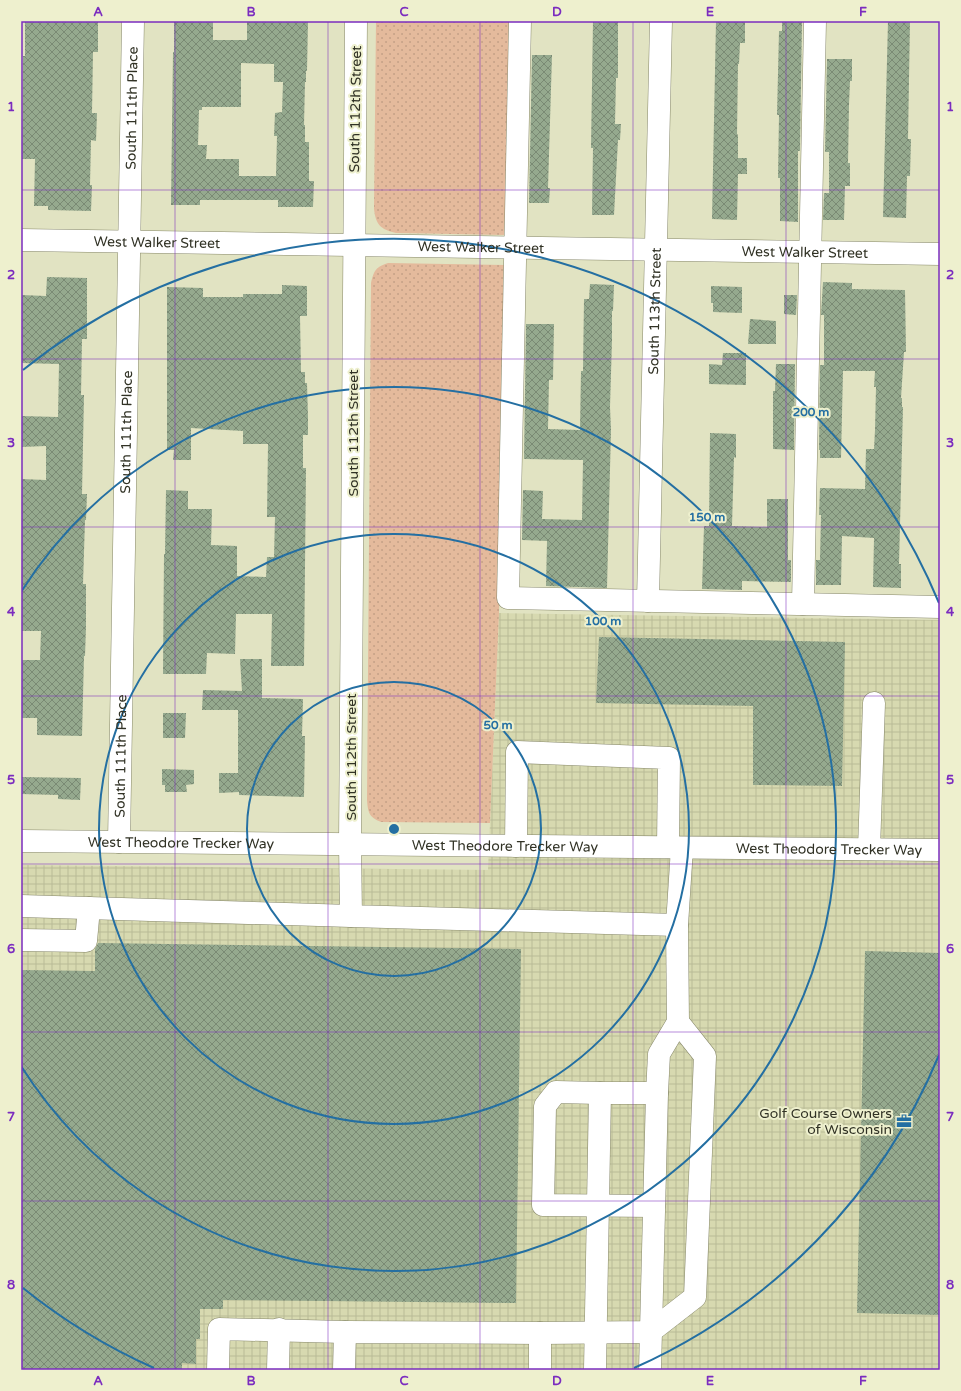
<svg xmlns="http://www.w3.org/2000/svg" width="961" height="1391" font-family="'Varela Round',sans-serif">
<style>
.industrial{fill:url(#industrial-grid)}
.grass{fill:url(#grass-dots)}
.building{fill:url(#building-cross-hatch);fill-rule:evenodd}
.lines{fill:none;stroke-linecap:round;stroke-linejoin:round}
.minor-casing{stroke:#87886a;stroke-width:23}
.minor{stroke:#fff;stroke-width:22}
.grid{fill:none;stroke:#7b2cbf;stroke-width:1;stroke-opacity:0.55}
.ring{fill:none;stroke:#246fa2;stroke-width:2}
.labels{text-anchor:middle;stroke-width:4;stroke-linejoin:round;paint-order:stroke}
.street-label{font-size:14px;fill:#313225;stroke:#eef0ce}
.poi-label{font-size:14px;fill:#313225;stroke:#eef0ce;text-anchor:end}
.centre{fill:#246fa2;stroke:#eef0ce;stroke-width:2}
.ring-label{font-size:12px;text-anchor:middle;font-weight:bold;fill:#246fa2;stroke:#eef0ce;stroke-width:4;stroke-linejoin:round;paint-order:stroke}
.neatline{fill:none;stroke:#7b2cbf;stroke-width:1.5}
.grid-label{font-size:13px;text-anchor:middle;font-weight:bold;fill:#7b2cbf}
</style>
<defs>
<pattern id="industrial-grid" width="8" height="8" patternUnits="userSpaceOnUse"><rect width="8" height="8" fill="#d7d9b0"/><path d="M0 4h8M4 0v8" fill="none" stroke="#b9bb97"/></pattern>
<pattern id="grass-dots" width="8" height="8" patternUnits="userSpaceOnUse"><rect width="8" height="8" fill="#e4ba9c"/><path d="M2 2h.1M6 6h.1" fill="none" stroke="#c4a086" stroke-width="1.8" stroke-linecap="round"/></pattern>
<pattern id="building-cross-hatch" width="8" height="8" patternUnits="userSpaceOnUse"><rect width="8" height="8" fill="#95a98e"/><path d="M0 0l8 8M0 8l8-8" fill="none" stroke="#7a8a74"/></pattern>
</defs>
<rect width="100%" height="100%" fill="#e1e3c2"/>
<!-- industrial -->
<path class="industrial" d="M499 613 940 620V1370H21V865L488 870Z"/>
<!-- grass -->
<path class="grass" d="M376 21H510L506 235 396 233C380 229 376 225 374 209Z
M388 263 505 265 499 613 490 823 381 822C369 817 368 813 367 800L371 283C374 270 376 267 388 263Z"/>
<!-- building -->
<path class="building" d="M25 21H98V52H93L92 113H97L96 141 91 140 90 185H92L91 211 48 210V206H34L35 159H22L23 56H25Z
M174 21H213V40H247V21H308L307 71H306V82H305L304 125H305V142H309V181H314L313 207H278V200H200V205H171L173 52H174ZM241 63 274 64V82H283L282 112 275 113 274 136H277L276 176H239V159H206L207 145H198L199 110H202V107H241Z
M593 21H618V78H616L615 124H621L620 140H618L614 215H592L593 148H591Z
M716 21H745V43H740L739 64H738L737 135 738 134V158H747V174H738L737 220 712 219Z
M782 21H802L800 151H798V222L780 221V178H778L779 115H777L779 31H782Z
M888 21H910L908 139H911L910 176H907L906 218 883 217Z
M532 55H552L548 188H550L549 203H529Z
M827 59H852V81H850L849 105 848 163H850V186H845L844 220H823L824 193H829V152H825Z
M47 277 87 278V339H82L81 395H84L82 494H87L86 520H85L83 584H86V627L85 656H84L82 736 37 735V718H21V660H40L41 631H21V479L46 480V446L21 447V416L58 417 59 364 21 363V295L46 296Z
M823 282 852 283V289L905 290 906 352H904L901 398H902V407H903L899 564H901V588L873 587 874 538 842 536 841 585H816V560H820L821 515H819L820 488 865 489 866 449H874L875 430 876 387H874L875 371H843L841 458H820V450H819L820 365H824V315H821Z
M590 284 614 285 613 311H612V340L610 407 611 430 607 588 546 586 547 541 522 540 523 490 543 491 542 519 582 520 583 460 524 459 526 324H554L553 380H549L548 429 580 430 581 371H583L584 299H589Z
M282 285 307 286V316H300L301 372H305V383H307L308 417V435H303V468H306L304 666H271L272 614H236L235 654 207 653 206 674H163L164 554H165L166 490 188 491V509H212L211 545 237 546V576L266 577 267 557H274L275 517H267L268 444H243V431L191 428V460H173L174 450H167V287L203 288V297H243V294H282Z
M711 286 742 287V313L713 312V303H711Z
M784 295H797L796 315 784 314Z
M750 319 776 321V344H748Z
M723 353H746V385L709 384V364L722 365Z
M776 364H795L794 450 773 449V391H775Z
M710 433 736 434V458L734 457 732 526 767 527V499H788V560H791V582L742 581V590L702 589 704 526H709Z
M599 637 845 642 842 786 753 785V706L596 703Z
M240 659H262V698L303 699 302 736H305L304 797 239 795V792L219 793V773H238V710H202L203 690 242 691Z
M163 713H186L185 738H163Z
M162 769 194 770V784L186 785 187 792H165V785H162Z
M21 777 81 778 80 800 58 799V795L21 794Z
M98 943 521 949 516 1303 223 1300V1309H200V1339H196V1364L182 1363V1370H21V970L95 971V949Z
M865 951 940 953V1315L857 1313Z"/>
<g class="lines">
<!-- minor casing -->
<g class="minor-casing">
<g id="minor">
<path d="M356 21 350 844 351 916 677 925"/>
<path d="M520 21 508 598 940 607"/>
<path id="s1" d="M21 240 940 254"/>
<path id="s2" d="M648 601 661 21"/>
<path d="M803 604 815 21"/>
<path id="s3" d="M21 841 940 850"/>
<path id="s4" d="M119 842 133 21"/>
<path d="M516 846 517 752 669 758 668 847"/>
<path d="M869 849 874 703"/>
<path d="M21 906 351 916"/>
<path d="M21 940 86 941 89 908"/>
<path d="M600 1093 556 1092 545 1106 543 1205 654 1206"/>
<path d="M540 1333V1370"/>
<path d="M218 1370 219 1329 345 1332"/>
<path d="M278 1370 279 1329"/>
<path d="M344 1370 345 1332 540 1333 650 1332 695 1297 705 1056 678 1022"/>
<path d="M595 1370 600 1093H657"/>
<path d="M650 1370 657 1093 659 1054 678 1022 677 925 682 848"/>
</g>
</g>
<!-- minor -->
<use href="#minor" class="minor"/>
</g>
<!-- grid -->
<path class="grid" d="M175 21V1370M328 21V1370M480 21V1370M633 21V1370M786 21V1370M21 190H940M21 359H940M21 527H940M21 696H940M21 864H940M21 1032H940M21 1201H940"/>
<!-- distance rings -->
<g class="ring">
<circle cx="394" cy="829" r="147"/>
<circle cx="394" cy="829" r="295"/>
<path d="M21 592A442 442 0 1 1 21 1066"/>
<path d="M939 1055A590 590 0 0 1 634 1368M154 1368A590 590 0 0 1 23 1288M23 370A590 590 0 0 1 939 603"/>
</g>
<!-- icons -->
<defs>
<g id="office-bare" transform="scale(1.2)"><path d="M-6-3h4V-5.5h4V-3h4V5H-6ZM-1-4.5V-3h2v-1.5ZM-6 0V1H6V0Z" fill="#246fa2" stroke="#eef0ce" stroke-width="2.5" paint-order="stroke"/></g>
</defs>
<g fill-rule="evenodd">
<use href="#office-bare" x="904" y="1121"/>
</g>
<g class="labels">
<!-- street labels -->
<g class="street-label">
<text dy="5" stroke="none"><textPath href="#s4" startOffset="734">South 111th Place</textPath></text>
<text transform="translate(355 109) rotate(-89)" y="5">South 112th Street</text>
<text dy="5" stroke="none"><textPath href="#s1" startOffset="136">West Walker Street</textPath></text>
<text dy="5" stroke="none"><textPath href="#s1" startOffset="460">West Walker Street</textPath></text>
<text dy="5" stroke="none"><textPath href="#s1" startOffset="784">West Walker Street</textPath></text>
<text dy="5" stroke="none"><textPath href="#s2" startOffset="290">South 113th Street</textPath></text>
<text dy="5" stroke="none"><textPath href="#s4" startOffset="410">South 111th Place</textPath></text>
<text transform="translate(353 433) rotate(-90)" y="5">South 112th Street</text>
<text dy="5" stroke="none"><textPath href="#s4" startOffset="86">South 111th Place</textPath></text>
<text transform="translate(351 757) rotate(-90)" y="5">South 112th Street</text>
<text dy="5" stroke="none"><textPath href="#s3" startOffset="160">West Theodore Trecker Way</textPath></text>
<text dy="5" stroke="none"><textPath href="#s3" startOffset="484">West Theodore Trecker Way</textPath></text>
<text dy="5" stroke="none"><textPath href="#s3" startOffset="808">West Theodore Trecker Way</textPath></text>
</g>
<!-- poi labels -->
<g class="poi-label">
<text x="892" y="1118">Golf Course Owners<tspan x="892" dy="16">of Wisconsin</tspan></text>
</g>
</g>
<circle cx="394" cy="829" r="6" class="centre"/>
<g class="ring-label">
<text x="811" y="416">200 m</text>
<text x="707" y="521">150 m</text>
<text x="603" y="625">100 m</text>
<text x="498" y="729">50 m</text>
</g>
<!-- border -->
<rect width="961" height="1391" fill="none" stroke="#eef0ce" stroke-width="44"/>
<rect x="22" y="22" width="917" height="1347" class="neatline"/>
<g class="grid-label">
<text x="98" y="16">A</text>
<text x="251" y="16">B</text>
<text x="404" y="16">C</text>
<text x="557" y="16">D</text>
<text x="710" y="16">E</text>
<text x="863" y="16">F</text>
<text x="11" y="111">1</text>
<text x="950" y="111">1</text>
<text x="11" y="279">2</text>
<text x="950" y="279">2</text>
<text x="11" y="447">3</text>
<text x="950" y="447">3</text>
<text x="11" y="616">4</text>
<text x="950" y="616">4</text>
<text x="11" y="784">5</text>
<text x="950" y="784">5</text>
<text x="11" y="953">6</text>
<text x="950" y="953">6</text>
<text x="11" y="1121">7</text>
<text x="950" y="1121">7</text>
<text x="11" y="1289">8</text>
<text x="950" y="1289">8</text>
<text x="98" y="1385">A</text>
<text x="251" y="1385">B</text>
<text x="404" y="1385">C</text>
<text x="557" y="1385">D</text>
<text x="710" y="1385">E</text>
<text x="863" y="1385">F</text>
</g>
</svg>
